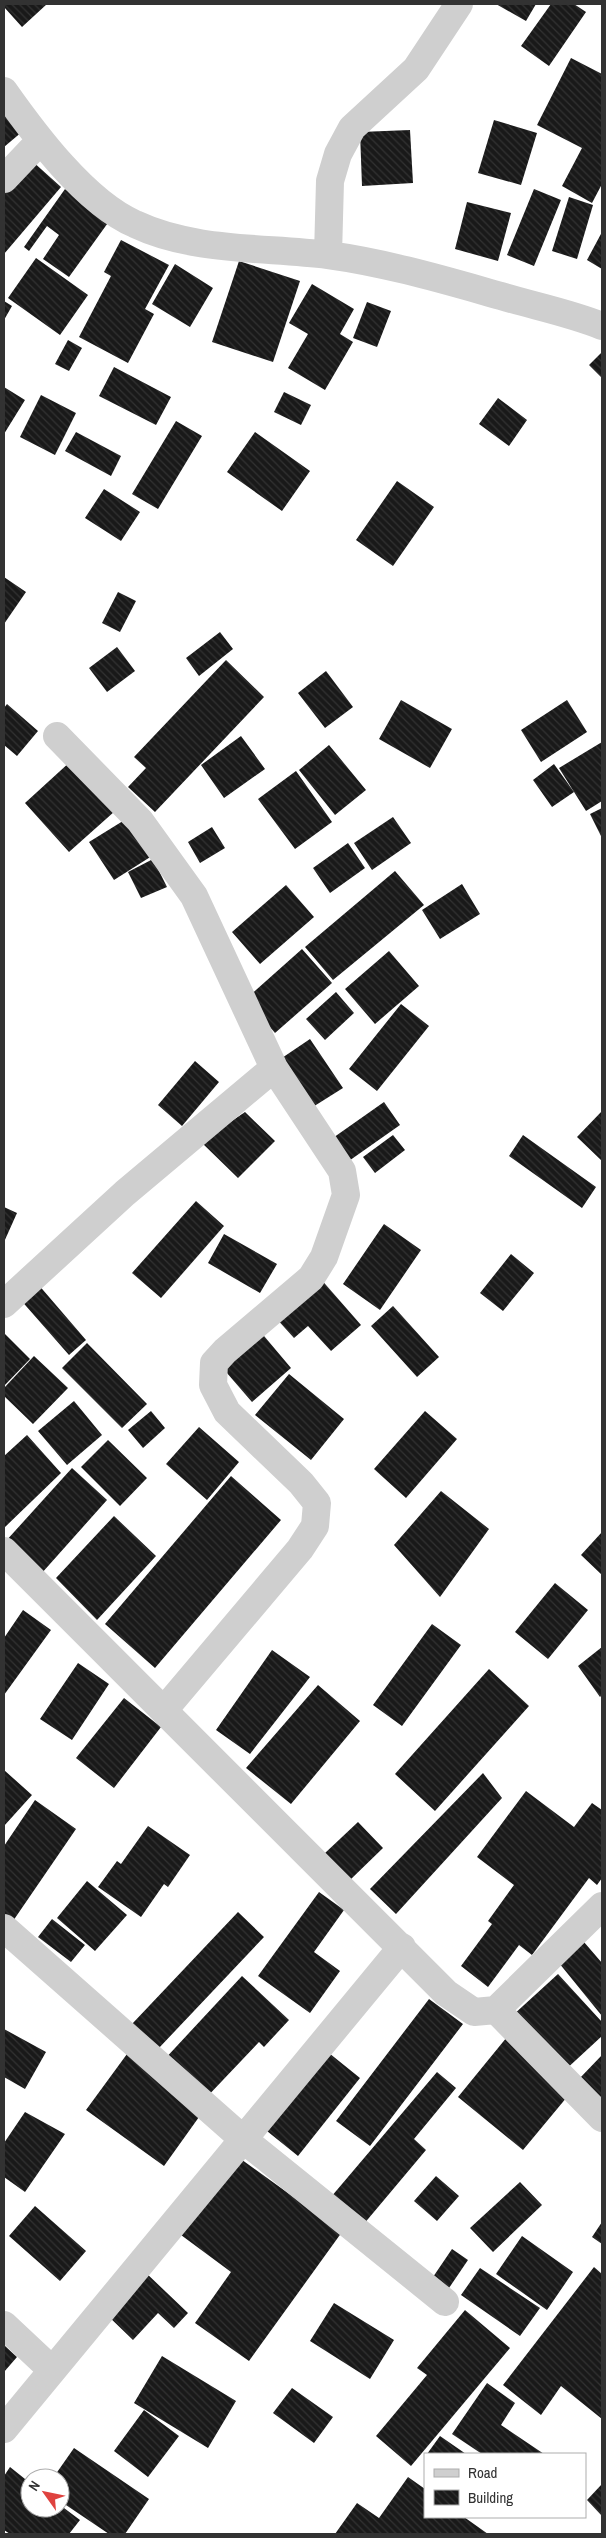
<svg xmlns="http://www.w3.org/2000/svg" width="606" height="2538" font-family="'Archivo Narrow',sans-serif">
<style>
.building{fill:url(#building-back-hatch)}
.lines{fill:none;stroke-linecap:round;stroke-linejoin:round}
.minor{stroke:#cfcfcf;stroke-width:28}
</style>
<defs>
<pattern id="building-back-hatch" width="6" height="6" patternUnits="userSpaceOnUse" patternTransform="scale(1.25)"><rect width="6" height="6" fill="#191919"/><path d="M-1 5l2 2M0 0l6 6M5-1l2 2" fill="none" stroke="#323232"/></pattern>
</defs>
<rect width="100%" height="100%" fill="#fff"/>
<!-- building -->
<path class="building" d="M4 4H47L22 27 4 7Z
M496 4H536L526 21Z
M551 4H574L586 12 549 66 521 46Z
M571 58 602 74V184L592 203 562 186 582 148 537 125Z
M4 114 23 131 4 147Z
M494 120 537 133 521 185 478 173Z
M410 130 413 183 362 186 360 132Z
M31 160 61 187 4 254V191Z
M65 189 110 220 69 277 43 259 59 235 47 226 29 251 24 247Z
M534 189 561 200 534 266 507 255Z
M569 197 593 205 577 259 552 251Z
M467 202 511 213 498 261 455 249Z
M602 232V269L587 260Z
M121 240 169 265 145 309 154 314 128 363 79 337 111 276 104 272Z
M36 258 88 295 60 335 8 298Z
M239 261 300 281 273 362 212 342Z
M175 264 213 288 190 327 152 304Z
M312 284 354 309 340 334 353 342 325 390 288 368 308 334 289 323Z
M4 301 12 306 4 320Z
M367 302 391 311 377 347 353 338Z
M68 340 82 348 69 371 55 364Z
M602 352V378L589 365Z
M114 367 171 397 156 425 99 396Z
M4 387 25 400 4 434Z
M284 392 311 405 301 425 274 412Z
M41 395 76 413 55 455 20 437Z
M498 398 527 420 509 446 479 424Z
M176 421 202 436 158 509 132 494Z
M76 432 121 456 111 476 65 451Z
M255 432 310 471 282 511 227 472Z
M397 481 434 507 393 566 356 540Z
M104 489 140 512 121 541 85 518Z
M4 577 26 592 4 624Z
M118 592 136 601 120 632 102 623Z
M220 632 233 649 199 676 186 658Z
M117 647 135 671 107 692 89 668Z
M226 660 264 697 155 812 128 787 146 768 134 757Z
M326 671 353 707 325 728 298 693Z
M401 700 452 729 430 768 379 739Z
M567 700 587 732 541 762 521 730Z
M7 704 38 731 17 756 4 745V708Z
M241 736 265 769 224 798 201 765Z
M602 742V801L586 811 559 768Z
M329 745 366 790 335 815 299 770Z
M71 761 115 811 69 852 25 803Z
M554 764 574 792 552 807 533 780Z
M296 771 332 822 295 849 258 799Z
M602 808V838L590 814Z
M131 816 155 854 114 880 89 842Z
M393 817 411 843 372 870 354 843Z
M212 827 225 848 200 863 188 842Z
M348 843 365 868 330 893 313 868Z
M153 859 167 887 141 898 128 872Z
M395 871 424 905 333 980 305 947Z
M462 884 480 914 440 939 422 910Z
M286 885 314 917 260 964 232 932Z
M302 949 332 983 275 1033 246 999Z
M389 951 419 986 375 1024 345 989Z
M336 992 354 1013 325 1040 306 1019Z
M401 1004 429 1026 377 1091 349 1069Z
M310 1039 343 1088 308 1110 276 1062Z
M195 1061 219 1082 182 1126 158 1105Z
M384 1102 400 1125 346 1163 330 1140Z
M602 1111V1161L577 1137Z
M245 1112 275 1141 238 1178 201 1142Z
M393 1135 405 1150 375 1173 363 1157Z
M523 1135 596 1187 582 1208 509 1156Z
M196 1201 224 1226 161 1298 132 1273Z
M4 1207 17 1213 4 1242Z
M384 1224 421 1250 380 1310 343 1284Z
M224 1234 277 1264 260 1293 208 1263Z
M511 1254 534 1273 503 1311 480 1293Z
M319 1277 361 1325 331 1351 308 1326 294 1338 275 1317Z
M37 1283 86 1340 69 1355 19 1298Z
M393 1306 439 1357 417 1377 371 1326Z
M259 1330 291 1368 252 1402 220 1365Z
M4 1333 30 1359 4 1386Z
M87 1343 147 1404 122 1428 62 1368Z
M34 1356 68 1388 33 1424 4 1396V1388Z
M289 1374 344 1419 311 1460 255 1415Z
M74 1401 102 1435 67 1465 38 1431Z
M151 1411 165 1428 143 1448 128 1430Z
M425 1411 457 1439 406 1498 374 1469Z
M199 1427 239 1462 207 1500 166 1464Z
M27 1435 61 1473 4 1528V1456Z
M108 1440 147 1478 120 1506 81 1467Z
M72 1468 107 1500 41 1574 5 1542Z
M231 1476 281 1520 155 1668 105 1624Z
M441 1491 489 1529 440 1597 394 1545Z
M114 1516 156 1556 97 1620 56 1578Z
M602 1532V1575L581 1555Z
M555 1583 588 1610 548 1659 515 1632Z
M23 1610 51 1630 4 1695V1638Z
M432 1624 461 1645 402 1726 373 1705Z
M602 1647V1695L600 1697 578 1666Z
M272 1650 310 1677 250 1754 216 1730Z
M78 1663 109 1684 72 1740 40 1719Z
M489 1669 529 1706 435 1811 395 1774Z
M318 1685 360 1721 291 1804 246 1768Z
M124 1698 161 1727 114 1788 76 1758Z
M4 1770 32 1795 4 1826Z
M483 1773 502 1798 396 1914 370 1889Z
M526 1791 574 1827 592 1803 602 1810V1878L597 1885 589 1878 532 1955 519 1945 488 1987 461 1966 492 1924 488 1921 514 1885 477 1857Z
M35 1800 76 1829 13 1921 4 1914V1846Z
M358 1822 383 1848 349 1881 324 1854Z
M148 1826 190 1855 168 1887 164 1884 141 1917 98 1887 117 1861 121 1864Z
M87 1881 127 1915 95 1951 57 1918Z
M319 1892 344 1910 314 1952 340 1971 310 2013 258 1976Z
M238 1912 264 1937 158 2049 132 2024Z
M52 1919 85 1945 71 1962 38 1937Z
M584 1942 602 1963V2016L559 1963Z
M558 1974 602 2022V2036L563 2072 512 2016Z
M242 1976 289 2020 264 2047 259 2042 203 2101 162 2062Z
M429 1999 463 2024 370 2146 336 2121Z
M4 2029 46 2052 25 2089 4 2077Z
M507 2037 572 2091 523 2150 458 2097Z
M324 2049 360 2078 298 2156 262 2127Z
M127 2054 204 2110 164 2166 86 2110Z
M602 2055V2104L579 2079Z
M437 2072 456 2088 414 2139 426 2150 363 2225 331 2197Z
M25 2112 65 2134 25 2192 4 2177V2143Z
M238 2157 342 2232 249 2361 195 2323 231 2272 181 2235Z
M436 2176 459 2196 437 2221 414 2201Z
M520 2182 542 2205 493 2252 470 2228Z
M35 2206 86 2251 60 2281 9 2236Z
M602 2222V2244L592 2237Z
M522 2236 573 2272 547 2310 496 2274Z
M452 2249 468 2260 449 2288 433 2277Z
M594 2267 602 2274V2419L561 2386 541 2415 503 2385Z
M480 2268 540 2308 520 2336 461 2295Z
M144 2271 188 2313 174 2328 158 2313 133 2340 105 2313Z
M334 2303 394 2340 370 2379 310 2341Z
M465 2310 510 2348 411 2466 376 2436 427 2375 417 2368Z
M4 2345 17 2357 4 2372Z
M162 2356 236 2401 208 2448 134 2403Z
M487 2383 515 2403 501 2425 544 2454H482L452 2434Z
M292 2388 333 2417 314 2443 273 2413Z
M144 2410 179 2436 148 2477 114 2451Z
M440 2436 466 2454H427Z
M74 2448 149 2499 125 2534H109L60 2501V2478H53Z
M10 2467 30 2483V2508H60V2505L80 2520 69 2534H10L4 2530V2476Z
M408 2477 425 2489V2517H464L488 2534H335L357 2503 379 2518Z
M602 2484V2516L587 2500Z"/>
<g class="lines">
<!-- minor -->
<path class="minor" d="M4 91C35 135 85 202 135 224 194 252 265 247 328 255 387 263 444 280 501 296 534 306 570 313 602 326
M4 179 40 141
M328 255 330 181 338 154 352 128 416 69 459 4
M57 736 140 821 194 896 274 1068 342 1171 346 1195 324 1257 311 1278 225 1351 214 1363 213 1385 227 1412 301 1483 317 1503 315 1526 300 1549 164 1710
M4 1304 125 1193 274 1068
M4 1551 446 1993 474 2012 496 2010 602 1906
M4 1928 243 2139 445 2302
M496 2010 602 2118
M4 2325 52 2370
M4 2429 402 1947"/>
</g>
<!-- border -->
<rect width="606" height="2538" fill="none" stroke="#323232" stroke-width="10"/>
<!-- legend -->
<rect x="424" y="2453" width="162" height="65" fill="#ffffff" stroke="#adadad"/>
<rect x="434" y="2469" width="25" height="8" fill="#cfcfcf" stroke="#adadad"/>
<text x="468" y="2478" font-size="15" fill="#323232">Road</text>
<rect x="434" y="2490" width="25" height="15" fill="url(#building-back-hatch)" stroke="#adadad"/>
<text x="468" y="2503" font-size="15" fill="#323232">Building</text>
<!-- north arrow -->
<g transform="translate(45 2493) rotate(303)"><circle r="24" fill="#ffffff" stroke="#adadad"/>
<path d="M0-4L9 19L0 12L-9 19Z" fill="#df423f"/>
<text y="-8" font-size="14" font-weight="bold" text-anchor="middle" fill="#323232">N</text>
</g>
</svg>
